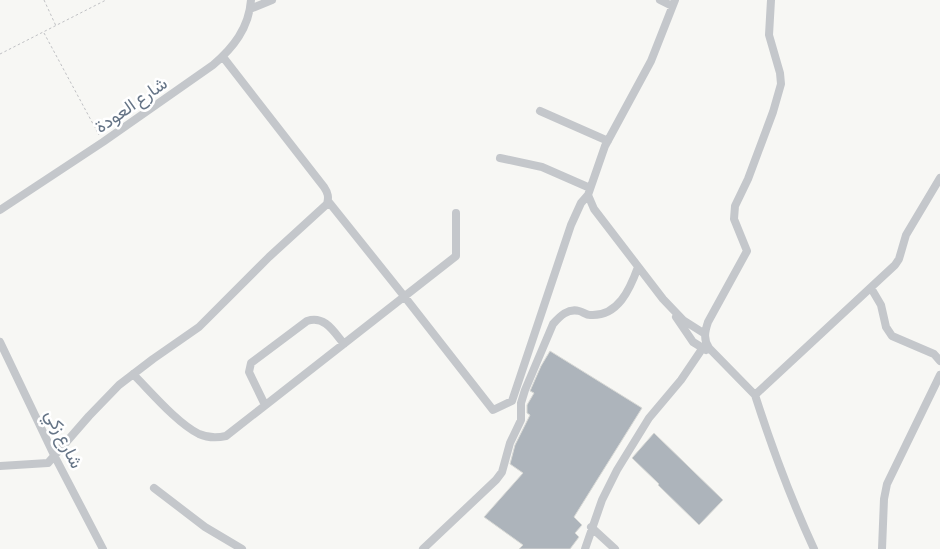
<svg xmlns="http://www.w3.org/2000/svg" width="940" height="549" font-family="'Asap Condensed',Vazirmatn,sans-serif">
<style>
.building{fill:#adb4bb;stroke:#d8d9d6}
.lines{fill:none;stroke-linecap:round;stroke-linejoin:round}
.path{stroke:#c0c1c4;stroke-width:1;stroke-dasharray:2.5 2.5;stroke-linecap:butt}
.street{stroke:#c4c7cb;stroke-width:8}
.labels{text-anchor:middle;stroke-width:5;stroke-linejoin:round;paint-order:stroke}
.street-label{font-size:18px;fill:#657486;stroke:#fff}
</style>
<rect width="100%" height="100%" fill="#f7f7f4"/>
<!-- building -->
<path class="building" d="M550 351 642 408 574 517 582 525 575 533 579 537 570 549H519L523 545 484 517 523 473 510 464 515 445 530 415 527 413V405L534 393 530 391 541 366Z
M654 433 723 500 699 525 658 485 659 484 632 458Z"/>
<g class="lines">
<!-- path -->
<path class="path" d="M44 0 56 26
M44 33 99 135
M0 54 106 0"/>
<!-- street -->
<path class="street" d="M660 0 672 6
M675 0 651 61 605 146 588 195 594 209 663 299 683 320 705 334
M250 9 272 0
M540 111 608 141
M500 158 542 167 590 188
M328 201 404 296 493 410 512 401 571 225 581 203 588 195
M0 210 103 142 213 65C233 48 249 28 251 0
M871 288 881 305 886 327 892 336 934 354 940 361
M676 317 693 342 706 350
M0 342 55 457 103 549
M133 374C151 392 177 423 199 434 208 438 217 438 226 436L456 256V213
M755 395 709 348C703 339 705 331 708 322L747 251 734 219 735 206 748 179 773 112 781 84 780 73 769 35 771 0
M265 405 249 372 251 363 307 321C325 315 334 332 344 344
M0 466 48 463 89 416 119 385 153 359 199 327 269 257 327 204C329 197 328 193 324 187L223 57
M154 488 205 527 242 549
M591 527 615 549
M423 549 496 480 502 472 510 443 521 420V403L525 390 553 324C560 316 568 308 579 311 583 312 586 315 590 315 618 317 630 289 638 267
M585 549 602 500 617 470 649 418 681 380 702 349
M814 549C791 499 772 448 755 395L895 265 899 259 906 235 940 178
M882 549 884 499 887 484 940 375"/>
</g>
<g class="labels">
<!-- street labels -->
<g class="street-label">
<text transform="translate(131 105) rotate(-35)" y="6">شارع العودة</text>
<text transform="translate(64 439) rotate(64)" y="6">شارع زكي</text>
</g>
</g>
</svg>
